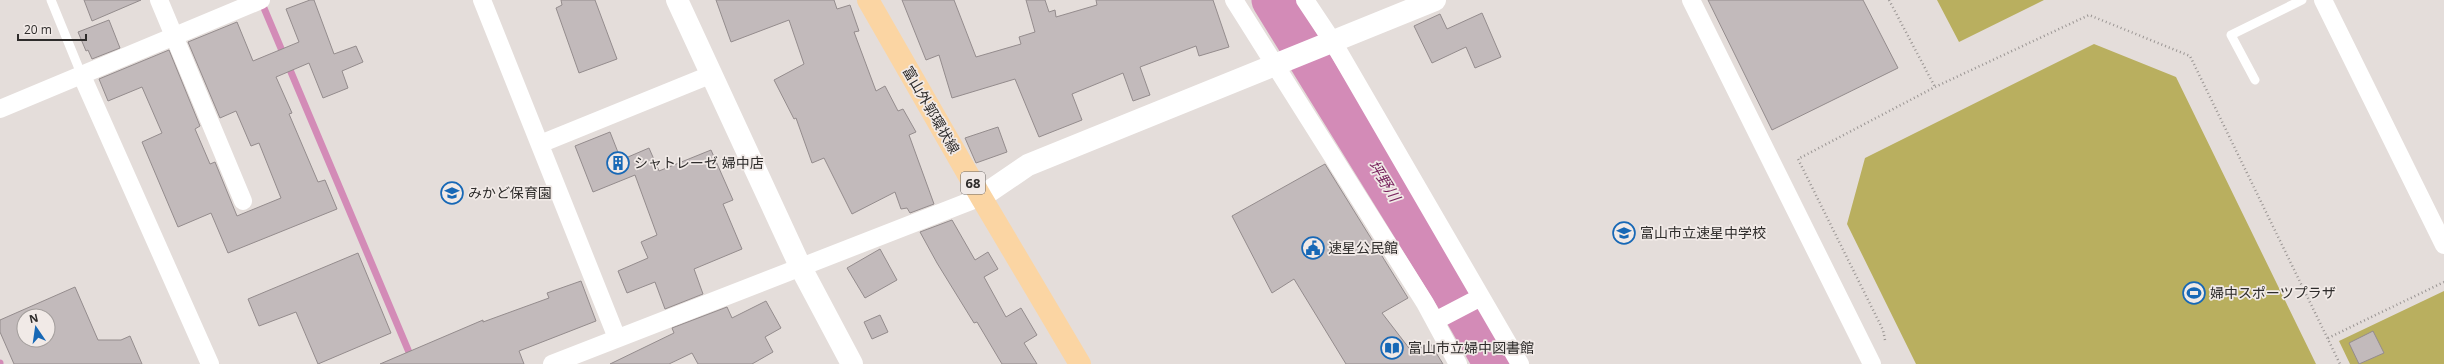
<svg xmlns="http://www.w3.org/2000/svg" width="2444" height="364" font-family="'Open Sans','Noto Sans JP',sans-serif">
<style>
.green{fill:#b9af5f}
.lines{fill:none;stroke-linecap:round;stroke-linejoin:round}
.stream{stroke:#d38bb7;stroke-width:7}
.river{stroke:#d38bb7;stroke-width:41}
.building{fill:#c2babb;stroke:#948c8d;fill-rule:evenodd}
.path{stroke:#999492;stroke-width:2.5;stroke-dasharray:1 3;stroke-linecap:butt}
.lane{stroke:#fff;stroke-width:9}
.street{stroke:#fff;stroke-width:18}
.secondary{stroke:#fff;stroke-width:22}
.primary{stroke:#fbd5a3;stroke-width:22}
.labels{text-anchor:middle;stroke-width:3.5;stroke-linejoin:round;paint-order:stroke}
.shield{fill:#f1eae7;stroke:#686563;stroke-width:1}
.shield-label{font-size:13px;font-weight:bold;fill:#2e2c2b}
.street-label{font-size:14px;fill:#2e2c2b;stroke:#f1eae7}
.poi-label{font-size:14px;fill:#2e2c2b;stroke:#f1eae7;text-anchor:start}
.water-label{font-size:15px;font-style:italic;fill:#7a265f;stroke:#f1eae7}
</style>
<rect width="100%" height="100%" fill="#e4ddda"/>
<!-- green -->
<path class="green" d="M1937 0H2044L1959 42Z
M2094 44 2176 77 2316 364H1916L1847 224 1865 158Z
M2444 291V364H2350L2339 341Z"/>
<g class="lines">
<!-- stream -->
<path class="stream" d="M261 1 414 364
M0 363V364"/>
<!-- river -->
<path class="river" d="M1272 0 1455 296 1494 364"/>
</g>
<!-- building -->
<path class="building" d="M84 0H141L92 21Z
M310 0H314L334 54 356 46 363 62 342 71 348 88 323 98 309 63 276 77 292 113 289 114 318 182 325 180 337 209 228 253 211 213 178 227 142 142 162 133 142 87 108 101 99 79 169 50 200 126 195 129 210 164 215 162 237 216 281 198 259 143 251 146 236 111 220 118 188 42 237 22 253 61 299 42 286 9Z
M561 0H595L617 59 579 73 556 8 562 5Z
M716 0H834L837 9 850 5 859 31 854 32 876 91 885 86 898 111 903 109 916 132 909 135 934 204 910 213 907 208 901 209 895 192 852 214 824 158 812 163 796 118 794 119 774 80 804 64 789 20 731 42Z
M902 0H954L976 57 1021 44 1019 37 1035 32 1026 0H1045L1049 12 1055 10 1056 17 1097 5 1096 0H1213L1229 47 1199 56 1196 46 1140 67 1150 95 1133 101 1123 73 1072 94 1082 120 1039 137 1015 79 952 98 939 55 926 60Z
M1708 0H1863L1898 68 1772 130Z
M1482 13 1501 57 1475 68 1466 47 1432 63 1414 26 1440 14 1447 29Z
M109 20 120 48 92 59 88 50 86 51 78 32Z
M998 127 1007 152 976 163 965 138Z
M610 132 621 160 649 148 659 171 711 150 733 200 723 204 742 249 694 269 703 294 665 309 655 282 627 293 618 271 648 258 641 242 657 235 635 175 593 192 575 146Z
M1325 164 1408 298 1382 313 1412 352 1430 343 1443 364H1346L1294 279 1272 293 1232 216Z
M952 220 975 260 988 252 998 269 984 277 1006 317 1021 308 1037 335 1024 343 1037 364H1002L977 322 974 323 937 263 920 232Z
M880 249 897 280 865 298 847 268Z
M358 253 391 333 318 364 296 312 259 326 248 299Z
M581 281 596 321 519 351 524 364H380L483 320V322L549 298 547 293Z
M75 287 98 340H121L130 336 142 364H14L0 332V320ZM24 316H48V340H24Z
M766 301 781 328 765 337 773 352 752 364H698L692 353 669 364H610L674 333 672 328 727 307 732 318Z
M880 315 888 332 872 339 864 322Z
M2373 331 2384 353 2359 364 2349 343Z"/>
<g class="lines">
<!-- path -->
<path class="path" d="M1889 0 1935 87
M2328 338 2444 282
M1885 340 1883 330 1798 159 1935 87 2089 15 2190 56 2340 364"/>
<!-- lane -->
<path class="lane" d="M51 0 82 76
M2255 80 2231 35 2302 0"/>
<!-- street -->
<path class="street" d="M159 0 243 201
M482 0 617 338
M1234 0 1425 303 1458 364
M1305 0 1333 42 1520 364
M1691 0 1872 364
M2323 0 2444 245
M82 76 210 364
M0 109 261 0
M540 144 710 75
M1435 321 1481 297
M552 364 981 197"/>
<!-- secondary -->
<path class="secondary" d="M677 0 800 266 852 364
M981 197 1028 165 1435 0"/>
<!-- primary -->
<path class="primary" d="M868 0 981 197 1080 364"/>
</g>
<!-- icons -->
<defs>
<g id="building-ring" transform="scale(1.15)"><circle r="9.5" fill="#f1eae7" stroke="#1768b6" stroke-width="1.5"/><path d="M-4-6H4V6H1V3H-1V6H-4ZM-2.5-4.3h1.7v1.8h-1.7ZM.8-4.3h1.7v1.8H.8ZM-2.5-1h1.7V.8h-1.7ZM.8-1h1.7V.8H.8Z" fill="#1768b6"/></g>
<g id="school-ring" transform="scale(1.15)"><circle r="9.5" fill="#f1eae7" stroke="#1768b6" stroke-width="1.5"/><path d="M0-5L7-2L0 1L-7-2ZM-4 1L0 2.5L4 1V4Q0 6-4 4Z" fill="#1768b6"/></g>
<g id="civic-ring" transform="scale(1.15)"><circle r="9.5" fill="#f1eae7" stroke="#1768b6" stroke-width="1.5"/><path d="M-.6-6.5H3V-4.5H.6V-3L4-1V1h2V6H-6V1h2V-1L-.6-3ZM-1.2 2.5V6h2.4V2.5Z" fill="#1768b6"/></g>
<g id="stadium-ring" transform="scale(1.15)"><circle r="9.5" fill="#f1eae7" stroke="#1768b6" stroke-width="1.5"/><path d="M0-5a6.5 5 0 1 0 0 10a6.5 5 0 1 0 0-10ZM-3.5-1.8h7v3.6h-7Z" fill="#1768b6"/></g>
<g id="library-ring" transform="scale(1.15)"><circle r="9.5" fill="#f1eae7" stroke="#1768b6" stroke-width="1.5"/><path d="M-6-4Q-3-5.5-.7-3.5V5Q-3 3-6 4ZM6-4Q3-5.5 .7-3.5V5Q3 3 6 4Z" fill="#1768b6"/></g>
</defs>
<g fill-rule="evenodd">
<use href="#building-ring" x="618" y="163"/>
<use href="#school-ring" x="452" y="193"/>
<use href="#school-ring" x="1624" y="233"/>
<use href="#civic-ring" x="1313" y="248"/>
<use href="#stadium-ring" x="2194" y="293"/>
<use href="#library-ring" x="1392" y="348"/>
</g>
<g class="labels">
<!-- shield labels -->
<rect class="shield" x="961" y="172" width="24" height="22" rx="3"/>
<g class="shield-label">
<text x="973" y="188">68</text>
</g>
<!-- street labels -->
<g class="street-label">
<text transform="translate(931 110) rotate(60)" y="5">富山外郭環状線</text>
</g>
<!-- poi labels -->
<g class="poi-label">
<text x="634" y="168">シャトレーゼ 婦中店</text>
<text x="468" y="198">みかど保育園</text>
<text x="1640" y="238">富山市立速星中学校</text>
<text x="1328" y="253">速星公民館</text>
<text x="2210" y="298">婦中スポーツプラザ</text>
<text x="1408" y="353">富山市立婦中図書館</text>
</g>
<!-- water labels -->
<g class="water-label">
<text transform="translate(1384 181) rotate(58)" y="5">坪野川</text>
</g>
</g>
<!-- north arrow -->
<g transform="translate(36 328) rotate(347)"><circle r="19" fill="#f1eae7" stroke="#a39e9c"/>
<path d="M0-3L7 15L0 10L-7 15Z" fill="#1768b6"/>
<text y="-6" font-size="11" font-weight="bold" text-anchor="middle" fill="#2e2c2b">N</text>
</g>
<!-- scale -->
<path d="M18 34v6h68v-6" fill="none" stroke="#2e2c2b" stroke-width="2"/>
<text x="24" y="34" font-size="12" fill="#2e2c2b" stroke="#f1eae7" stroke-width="3" paint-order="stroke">20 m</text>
</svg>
